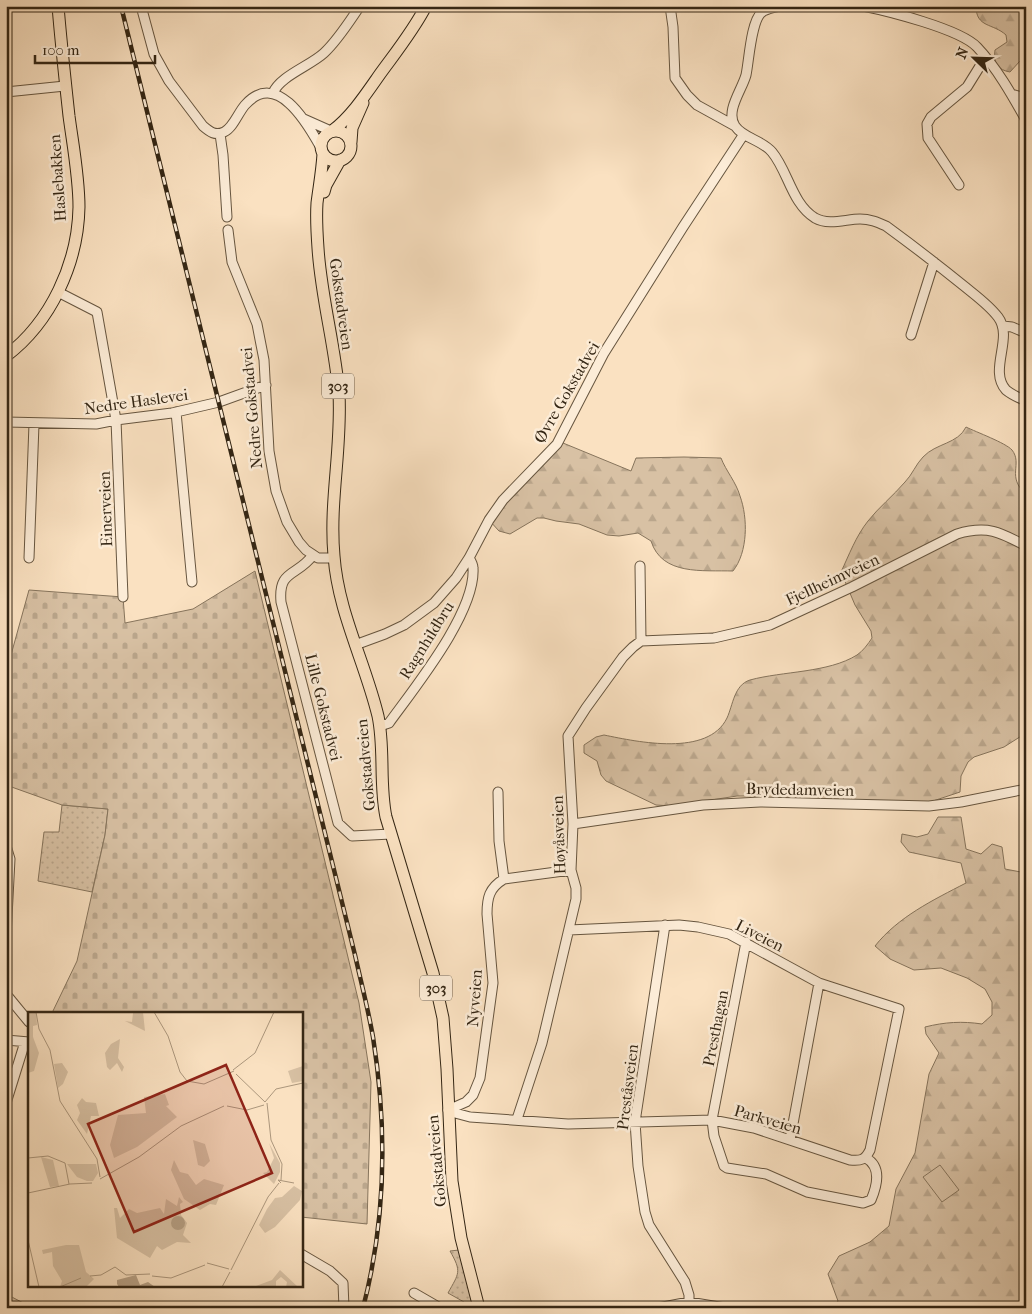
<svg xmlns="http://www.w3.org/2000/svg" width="1032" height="1314" font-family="'IM FELL French Canon',serif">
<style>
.grass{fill:url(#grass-dots);stroke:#86745c}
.forest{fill:url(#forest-firs);stroke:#86745c}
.cemetery{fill:url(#cemetery-stones);stroke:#86745c}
.pitch{fill:#d8c1a4;stroke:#86745c}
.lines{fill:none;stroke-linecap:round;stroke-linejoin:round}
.minor-casing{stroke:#66553f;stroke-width:11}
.major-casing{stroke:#342614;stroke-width:13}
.minor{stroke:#fcecd7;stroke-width:9}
.major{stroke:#fae1c1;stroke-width:11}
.rail-casing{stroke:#342614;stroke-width:4.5}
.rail{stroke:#fcecd7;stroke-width:2.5;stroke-dasharray:8;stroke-linecap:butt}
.labels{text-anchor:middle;stroke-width:5;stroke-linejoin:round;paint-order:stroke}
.shield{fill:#fcecd7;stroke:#70614e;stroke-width:1}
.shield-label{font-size:15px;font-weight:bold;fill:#342614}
.street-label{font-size:16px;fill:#342614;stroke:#fcecd7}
.inset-road{fill:none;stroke:#ab967c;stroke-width:1}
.view{fill:#8f2418;fill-opacity:0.15;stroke:#8f2418;stroke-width:2.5}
.inset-edge{fill:none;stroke:#342614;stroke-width:2.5}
</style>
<defs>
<pattern id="grass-dots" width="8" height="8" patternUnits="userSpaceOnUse" patternTransform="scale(1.25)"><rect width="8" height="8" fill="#d8c1a4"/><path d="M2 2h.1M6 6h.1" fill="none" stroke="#baa68c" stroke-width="1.8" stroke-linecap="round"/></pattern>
<pattern id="forest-firs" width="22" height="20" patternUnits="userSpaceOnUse" patternTransform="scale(1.25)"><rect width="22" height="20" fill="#d8c1a4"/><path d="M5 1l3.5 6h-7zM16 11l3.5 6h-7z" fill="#baa68c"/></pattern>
<pattern id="cemetery-stones" width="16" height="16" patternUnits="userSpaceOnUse" patternTransform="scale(1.25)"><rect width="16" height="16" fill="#d8c1a4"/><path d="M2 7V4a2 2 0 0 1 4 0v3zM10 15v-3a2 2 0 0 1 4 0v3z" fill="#baa68c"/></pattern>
</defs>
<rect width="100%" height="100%" fill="#fae1c1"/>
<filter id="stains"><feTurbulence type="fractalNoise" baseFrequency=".004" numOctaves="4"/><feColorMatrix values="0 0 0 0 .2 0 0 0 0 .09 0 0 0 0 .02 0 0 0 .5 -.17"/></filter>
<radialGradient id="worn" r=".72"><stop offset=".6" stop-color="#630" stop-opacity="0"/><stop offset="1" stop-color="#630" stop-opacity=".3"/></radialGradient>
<!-- grass -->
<path class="grass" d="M62 805 108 809 105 835 92 892 38 881 44 832H59Z
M459 1250 474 1308H462L464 1302 448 1293C459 1273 462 1272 450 1251Z"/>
<!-- forest -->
<path class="forest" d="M976 6H1026V60L1020 61 1010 72C998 70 993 63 995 50L1007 42 1006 35C993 23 976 28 976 6Z
M966 427C976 432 1006 443 1012 450 1023 464 1006 477 1026 494V733L1004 747 974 757 968 762 961 776 960 792 930 802 778 800 753 796H737L672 806 656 805 606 781 601 775 597 761 584 753V745L596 737 604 735C638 742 708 757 727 718 733 705 734 685 750 680 783 671 828 673 857 655 863 651 868 644 872 638L871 631 855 605 841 572C849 555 856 536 868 521 879 507 893 496 905 482 912 475 916 464 923 457 936 443 958 444 966 427Z
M563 443 631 471 636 458 684 457 721 458C726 471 736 482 740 496 748 518 748 552 733 571 703 570 662 576 651 541L638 533 619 536 607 535 579 524 556 521 544 518H537L510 534 499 531 489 520 532 469Z
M938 817H961L966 849 981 854 992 844 1002 847 1005 869 1026 873V1308H834L838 1301 828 1274 839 1256 870 1242 889 1226 896 1189 915 1153 929 1074 939 1053 926 1034 925 1027C945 1022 962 1021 982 1024L992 1015V1002L985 989 967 978 941 968 914 970 890 959 875 946C898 917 933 900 966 883L961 863 909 852 901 842 902 834 917 837 928 834Z
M6 1294 33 1308H6Z"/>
<!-- cemetery -->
<path class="cemetery" d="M255 571 359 1003 371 1082 367 1224 301 1217V1013H52L77 961 105 835 108 809 62 805 6 785V673L29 590 123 597 125 623 193 609Z"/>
<!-- pitch -->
<path class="pitch" d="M940 1165 959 1190 942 1202 923 1177Z"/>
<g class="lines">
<!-- minor casing -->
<g class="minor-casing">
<path id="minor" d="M141 6 154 54 169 81 203 126C210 132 215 136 224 132 233 128 238 113 245 105 276 70 306 121 320 146
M670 6 673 27 675 78 687 95 697 105 735 126
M779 6C773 8 765 9 761 13 751 22 749 61 746 75 742 90 725 111 735 126 743 138 762 140 772 152 788 171 792 204 815 218 829 226 846 219 860 219 870 219 877 222 886 226 912 245 938 265 964 286 975 295 989 305 998 317 1014 338 988 370 1006 390 1012 395 1019 398 1026 401
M863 6C888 11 960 29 977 47 997 68 1012 95 1026 120
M6 92 65 86
M273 93C280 76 310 66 324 53 338 40 349 22 360 6
M1011 94 1026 98
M304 119 331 131
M220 134 223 155 227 217
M959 185 928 138 927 124 931 117 967 87 985 58
M228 230 232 262 257 324 264 360 269 451 276 491 287 522 299 542 306 550 318 558H334
M58 292 97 312 116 420 123 597
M1003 326 1012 327 1026 333
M911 335 934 262
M176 412 192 582
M6 422 96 424 116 420 172 413 219 402 266 385
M313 555C297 577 278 569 281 602L338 823 352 836 391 834
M29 558 34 424
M640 566 641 641
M641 641 714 638 770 625 852 587 957 534C987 525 1000 532 1026 546
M355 645 385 634 404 625 434 603 456 578 469 558 489 520 503 500 557 444 604 353 683 227 744 134
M380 726 389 723C415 687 476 612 473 568 473 565 471 561 469 558
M498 792 499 841 504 879
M573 824 703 805 760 802 929 806 961 802 1026 789
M665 925 635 1122 638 1166 645 1212 649 1225 685 1282 689 1295V1302
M6 936 10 859 7 849
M746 942 712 1120 714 1136 724 1166 727 1168 766 1174 807 1192 863 1203 871 1200C877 1186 882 1167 866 1158
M6 994 29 1022
M6 1040 29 1042
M6 1103 25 1042
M448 1110 455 1113 470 1117 568 1124 712 1120 754 1128 850 1160C861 1161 865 1160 870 1150L899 1009 819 983 729 934 698 927 679 925 569 930
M448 1110 466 1102 473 1095 480 1078 493 983 487 914C487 898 489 888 504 879L571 870
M517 1119 542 1043 576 899V888L571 870 573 824 568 736 586 708 623 657 633 647 641 641
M790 1140 819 983
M301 1254 330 1271 343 1283 344 1308
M414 1293 440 1308
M658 1308 689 1302 725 1308"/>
</g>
<!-- major casing -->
<g class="major-casing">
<path id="major" d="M321 146a15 15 0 1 1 30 0a15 15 0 1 1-30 0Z
M332 131C351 117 366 94 380 74 396 52 413 31 426 6
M351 142 352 128 363 103
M323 154C322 171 319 187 317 203 316 218 317 234 318 248 321 297 335 345 339 394 342 448 329 502 334 556 338 612 365 662 378 716 385 749 379 784 386 817L433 973 443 1018 447 1069 452 1181 461 1238 479 1308
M324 192 326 185 340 160
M6 356C51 322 78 263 79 207 79 177 73 146 69 116 65 79 61 43 58 6"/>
</g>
<!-- minor -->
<use href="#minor" class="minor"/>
<!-- major -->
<use href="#major" class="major"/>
<!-- rail casing -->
<g class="rail-casing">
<path id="rail" d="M121 6 355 955C361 982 368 1009 373 1037 387 1126 386 1220 363 1308"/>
</g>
<!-- rail -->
<use href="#rail" class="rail"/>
</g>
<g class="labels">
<!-- shield labels -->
<g class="shield">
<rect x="322" y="373.5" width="32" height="25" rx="4"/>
<rect x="420" y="975.5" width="32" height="25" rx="4"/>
</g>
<g class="shield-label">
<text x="338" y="391">303</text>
<text x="436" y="993">303</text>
</g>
<!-- street labels -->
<g class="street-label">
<text transform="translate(57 178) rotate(-94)" y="6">Haslebakken</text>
<text transform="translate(342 304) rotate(82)" y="6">Gokstadveien</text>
<text transform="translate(566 392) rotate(-60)" y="6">Øvre Gokstadvei</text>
<text transform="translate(136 401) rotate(-8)" y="6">Nedre Haslevei</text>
<text transform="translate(251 408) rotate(-95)" y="6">Nedre Gokstadvei</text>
<text transform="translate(105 509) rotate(-92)" y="6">Einerveien</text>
<text transform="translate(832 579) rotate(-25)" y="6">Fjellheimveien</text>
<text transform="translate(426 640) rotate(-58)" y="6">Ragnhildbru</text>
<text transform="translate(324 707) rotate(76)" y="6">Lille Gokstadvei</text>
<text transform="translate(365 765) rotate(-95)" y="6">Gokstadveien</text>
<text transform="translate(800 789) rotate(1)" y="6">Brydedamveien</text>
<text transform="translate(558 835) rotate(-92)" y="6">Høyåsveien</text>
<text transform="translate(760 935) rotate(27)" y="6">Liveien</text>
<text transform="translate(474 998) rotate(-86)" y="6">Nyveien</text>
<text transform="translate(715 1028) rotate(-79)" y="6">Presthagan</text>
<text transform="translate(627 1087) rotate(-83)" y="6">Preståsveien</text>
<text transform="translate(768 1119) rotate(16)" y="6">Parkveien</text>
<text transform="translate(436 1161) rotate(-95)" y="6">Gokstadveien</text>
</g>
</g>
<!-- overview -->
<g transform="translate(28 1012)">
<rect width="275" height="275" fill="#fae1c1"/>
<path d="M275 54V69L264 71 260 59ZM38 233H51L58 260 66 267 58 275H32L34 269 25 254 24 240 15 242 14 238Z" fill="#d8c1a4"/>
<path d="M0 0H8L9 13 5 14V25L11 41 6 59 0 61ZM102 0H115L117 19 97 9 104 10 105 1ZM92 27 90 46 96 55 94 60 89 51 82 58 79 55 77 41 83 32ZM34 51 40 60 35 72 30 76 26 52ZM54 86 58 90 68 91 71 104H63L59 122 49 108 52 101 49 93ZM165 128 177 132 182 149 176 155 170 153ZM241 131 252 151V160L246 172 235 161 239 160 246 146ZM146 148 152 160 160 162 168 173 176 167 196 173 188 193 182 192 172 198 156 187 143 158ZM266 174 274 179 272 188 247 215 237 221 231 213 239 197 247 186 254 185ZM151 185 155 190 152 192 153 203 159 211 155 223 163 231 149 230 134 238 129 234 122 246 89 226 86 196H89L92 206 101 197 109 201 132 196 136 202 138 187 149 194ZM252 258 270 275H258L259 270 253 265 248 269V275H225L244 268Z" fill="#d8c1a4"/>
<path d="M137 82 141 93 138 94 149 105 109 135 86 146 82 133 90 103 118 101 116 85ZM13 145 25 148 31 174 22 175ZM39 152H68L70 161 65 169H59L49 165Z" fill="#d8c1a4"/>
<path d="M143 211a7 7 0 1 1 14 0a7 7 0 1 1-14 0ZM108 263 112 273 120 270 127 275H91L89 272V268Z" fill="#b7a186"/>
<path class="inset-road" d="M8 0 11 17 22 38 32 89 69 147 72 165M126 0 140 24 152 60 159 69 176 72 206 59M205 58 227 41 246 0M208 62 237 90M237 90 248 77 275 71M239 91 243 128 254 152 253 168M199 94 219 98 236 93M0 146 20 144 37 151 41 172M72 167 111 145 153 114 196 94M253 171 250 168 266 171M0 181 42 172 64 171M0 228 11 275M179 251 201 257M203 258 240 185 251 171M62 264 73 263 87 255 98 263 122 262M124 264 143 266 177 253M32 275 53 266M194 275 202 260"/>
<path class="view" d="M198 53 244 161 106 220 60 112Z"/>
<rect width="275" height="275" class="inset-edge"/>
</g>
<!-- margin -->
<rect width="1032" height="1314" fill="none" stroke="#fae1c1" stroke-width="25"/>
<rect x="8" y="8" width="1017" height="1299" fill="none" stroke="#342614" stroke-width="2.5"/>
<rect x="12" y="12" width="1007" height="1289" fill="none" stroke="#342614"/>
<!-- north arrow -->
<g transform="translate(974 58) rotate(293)" stroke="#fcecd7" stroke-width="4" paint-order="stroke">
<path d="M0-4L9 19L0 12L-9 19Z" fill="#342614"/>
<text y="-8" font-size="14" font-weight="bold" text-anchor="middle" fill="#342614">N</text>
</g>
<!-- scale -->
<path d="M35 55v8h120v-8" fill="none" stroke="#342614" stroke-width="2.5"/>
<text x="42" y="55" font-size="15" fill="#342614" stroke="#fcecd7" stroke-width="4" paint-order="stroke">100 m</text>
<rect width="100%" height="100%" filter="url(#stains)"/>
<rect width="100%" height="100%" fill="url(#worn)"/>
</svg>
